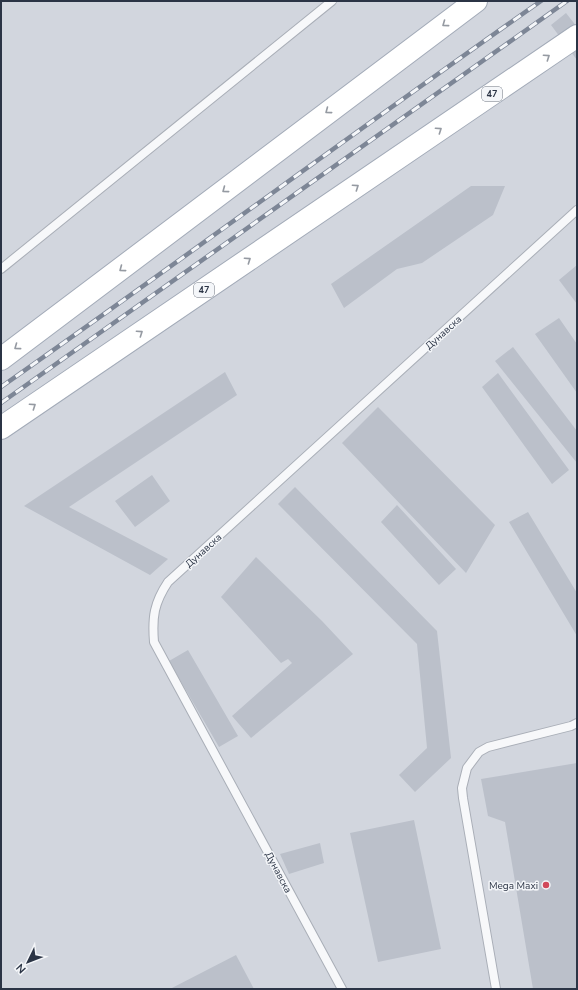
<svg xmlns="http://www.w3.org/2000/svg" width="578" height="990" font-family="'Nunito Sans',sans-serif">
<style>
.built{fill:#d2d6de}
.building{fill:#bbc0ca}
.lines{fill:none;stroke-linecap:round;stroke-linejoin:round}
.lane-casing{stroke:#a9aeb7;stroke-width:10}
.primary-casing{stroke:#a3abb8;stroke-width:24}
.lane{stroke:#f7f8fa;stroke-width:8}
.primary{stroke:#fff;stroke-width:22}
.rail-casing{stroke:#7d8696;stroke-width:4.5}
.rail{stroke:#f4f6f9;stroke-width:3;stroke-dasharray:9;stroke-linecap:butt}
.oneway{stroke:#959aa2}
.poi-dot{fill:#d1495b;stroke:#f4f6f9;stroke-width:1.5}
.labels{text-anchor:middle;stroke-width:3;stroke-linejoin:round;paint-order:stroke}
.shield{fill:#f4f6f9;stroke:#676e7b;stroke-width:1}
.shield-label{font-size:9px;font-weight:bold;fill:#2b3445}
.street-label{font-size:10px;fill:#2b3445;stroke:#f4f6f9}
.poi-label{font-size:10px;fill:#2b3445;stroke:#f4f6f9;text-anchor:end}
</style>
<rect width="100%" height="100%" fill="#e4e7ec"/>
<!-- built -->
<path class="built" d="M1 1H577V989H1Z"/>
<!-- building -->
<path class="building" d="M566 13 577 27V60L551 25Z
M471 186H505L493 215 422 263 397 269 344 308 331 284Z
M577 265V304L559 280Z
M559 318 577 344V393L535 334Z
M513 347 577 431V463L495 361Z
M225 372 237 395 69 507 168 559 150 575 24 506Z
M498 373 569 470 552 484 482 387Z
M378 407 495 525 466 573 342 443Z
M152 475 170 501 135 527 115 501Z
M295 487 437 631 451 758 415 792 399 775 427 748 417 644 278 504Z
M397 505 456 569 439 585 381 522Z
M528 512 577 593V636L509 522Z
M256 557 322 621 353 654 251 738 232 716 292 663 288 659 281 663 221 597Z
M188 650 238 736 219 747 169 661Z
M577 763V989H533L505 822 488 816 481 779Z
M414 820 441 949 378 962 350 833Z
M320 843 324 863 289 874 280 854Z
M236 955 254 989H170Z"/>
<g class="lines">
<!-- lane casing -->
<g class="lane-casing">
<path id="lane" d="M1 269 332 1
M342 989 154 642C152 617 154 603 168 582L577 210
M496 989 463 798 462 788 467 768 479 752 488 747 571 726 577 723"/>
</g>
<!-- primary casing -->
<g class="primary-casing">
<path id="primary" d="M1 359 476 1
M1 428 577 36"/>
</g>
<!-- lane -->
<use href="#lane" class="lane"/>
<!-- primary -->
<use href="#primary" class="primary"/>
<!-- rail casing -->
<g class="rail-casing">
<path id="rail" d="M1 387C182 260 360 128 541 1
M1 403 567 1"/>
</g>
<!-- rail -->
<use href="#rail" class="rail"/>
</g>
<!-- one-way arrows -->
<defs><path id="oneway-chevron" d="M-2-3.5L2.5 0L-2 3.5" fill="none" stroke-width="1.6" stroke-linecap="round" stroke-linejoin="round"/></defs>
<g class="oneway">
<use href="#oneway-chevron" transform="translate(445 24) rotate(144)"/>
<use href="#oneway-chevron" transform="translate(547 57) rotate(-34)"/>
<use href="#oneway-chevron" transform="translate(328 111) rotate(143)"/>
<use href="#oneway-chevron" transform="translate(439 130) rotate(-34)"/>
<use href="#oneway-chevron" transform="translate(356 187) rotate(-34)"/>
<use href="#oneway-chevron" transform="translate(225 190) rotate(143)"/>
<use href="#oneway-chevron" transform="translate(248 260) rotate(-34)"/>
<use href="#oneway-chevron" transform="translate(122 269) rotate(143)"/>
<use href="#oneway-chevron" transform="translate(140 333) rotate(-34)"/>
<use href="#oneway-chevron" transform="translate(17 347) rotate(144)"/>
<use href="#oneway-chevron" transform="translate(33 406) rotate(-34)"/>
</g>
<!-- markers -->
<circle class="poi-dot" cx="546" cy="885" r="4"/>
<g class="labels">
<!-- shield labels -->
<g class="shield">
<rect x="482" y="87" width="20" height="14" rx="3"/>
<rect x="194" y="283" width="20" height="14" rx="3"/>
</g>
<g class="shield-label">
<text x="492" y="97">47</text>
<text x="204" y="293">47</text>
</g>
<!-- street labels -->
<g class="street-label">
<text transform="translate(443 332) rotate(-42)" y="4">Дунавска</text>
<text transform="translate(203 550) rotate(-42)" y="4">Дунавска</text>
<text transform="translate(279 872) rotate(62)" y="4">Дунавска</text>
</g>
<!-- poi labels -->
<g class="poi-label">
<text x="538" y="889">Mega Maxi</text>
</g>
</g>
<!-- border -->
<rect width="578" height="990" fill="none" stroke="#2b3445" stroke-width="4"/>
<!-- north arrow -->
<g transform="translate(28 962) rotate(227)" stroke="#f4f6f9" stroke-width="3" paint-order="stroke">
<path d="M0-3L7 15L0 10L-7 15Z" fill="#2b3445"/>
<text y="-6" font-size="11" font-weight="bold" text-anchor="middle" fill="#2b3445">N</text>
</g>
</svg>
